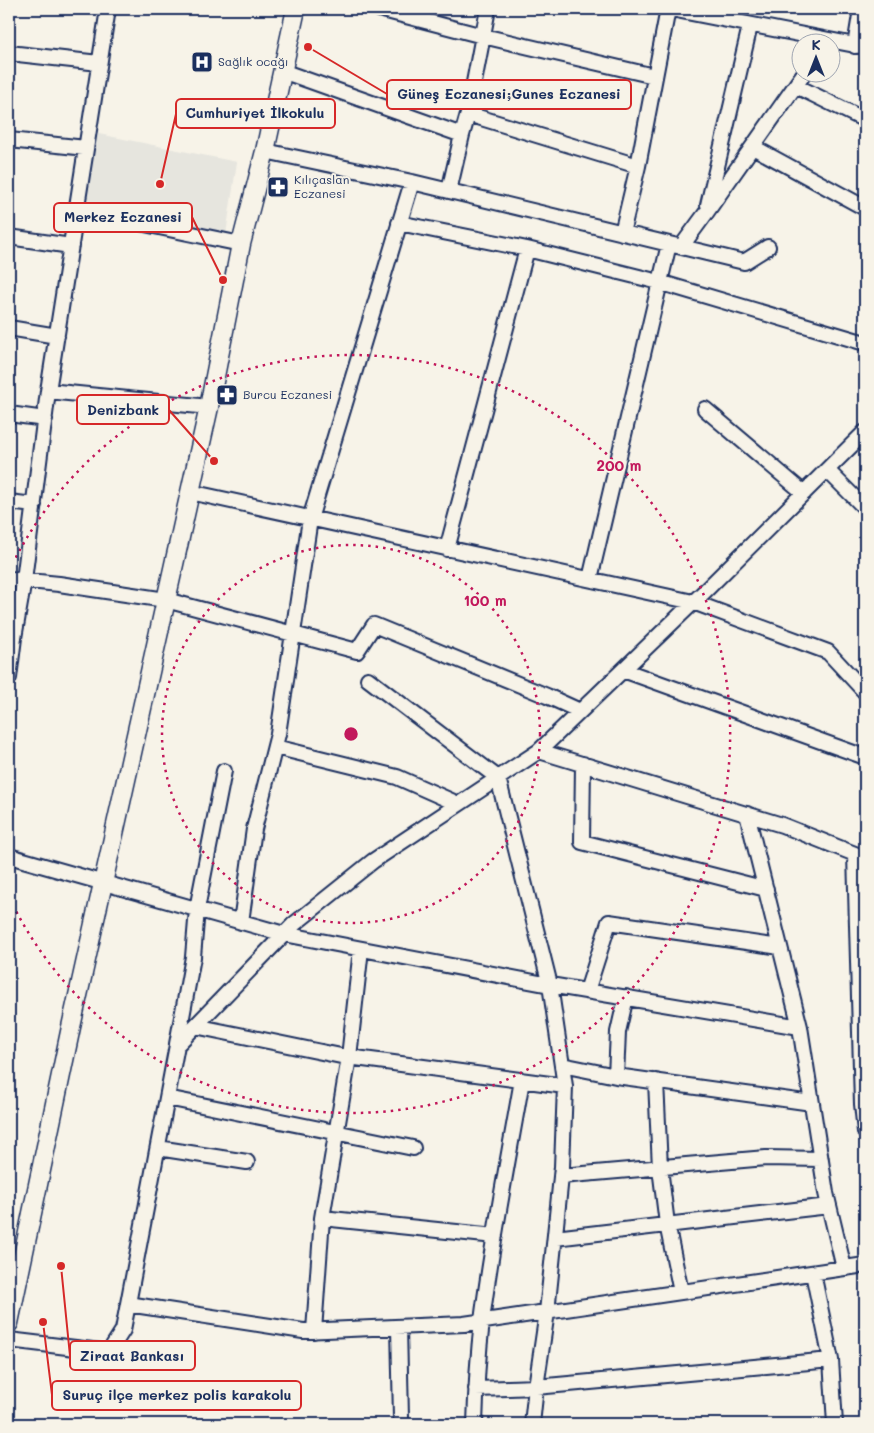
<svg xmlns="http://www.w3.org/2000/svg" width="874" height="1433" font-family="Mali,sans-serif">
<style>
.built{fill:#e6e5de}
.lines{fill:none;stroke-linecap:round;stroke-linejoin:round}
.minor-casing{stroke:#1b2f5e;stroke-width:18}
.major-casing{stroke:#1b2f5e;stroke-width:21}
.minor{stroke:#f7f3e8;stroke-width:14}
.major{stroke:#f7f3e8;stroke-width:18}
.ring{fill:none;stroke:#c2185b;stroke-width:2.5;stroke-dasharray:2.5 5}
.labels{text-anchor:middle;stroke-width:4;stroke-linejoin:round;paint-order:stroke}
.poi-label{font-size:12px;fill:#1b2f5e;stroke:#f7f3e8;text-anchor:start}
.centre{fill:#c2185b;stroke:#f7f3e8;stroke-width:2.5}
.ring-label{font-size:15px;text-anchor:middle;font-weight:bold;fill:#c2185b;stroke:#f7f3e8;stroke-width:4;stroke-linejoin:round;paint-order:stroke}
.leader{fill:none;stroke:#d62828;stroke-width:2}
.callout-dot{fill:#d62828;stroke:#f7f3e8;stroke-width:2}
.callout{fill:#f7f3e8;stroke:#d62828;stroke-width:2}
.callout-label{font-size:14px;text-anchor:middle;font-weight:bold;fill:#1b2f5e}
</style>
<rect width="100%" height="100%" fill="#f7f3e8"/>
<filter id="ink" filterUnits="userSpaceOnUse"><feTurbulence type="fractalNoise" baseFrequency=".02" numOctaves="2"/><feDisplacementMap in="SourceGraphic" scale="10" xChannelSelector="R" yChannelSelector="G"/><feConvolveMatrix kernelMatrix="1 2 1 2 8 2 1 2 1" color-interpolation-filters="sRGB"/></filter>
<g filter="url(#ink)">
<!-- built -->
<path class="built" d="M94 133 237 162 226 234 84 206Z"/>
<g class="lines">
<!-- minor casing -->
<g class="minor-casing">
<path id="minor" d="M379 9 483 36 654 76
M671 9 865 47
M855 46 861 9
M9 53 99 63
M282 71 462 135
M796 86 865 120
M468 114 638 166
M9 140 86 148
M753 147 865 208
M265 151 412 182 744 262 768 247
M449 191 462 135 468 114 488 9
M708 205 750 26
M77 210 241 244
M399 223 527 249 659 282 865 343
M622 233 638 166 668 9
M9 237 71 246
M681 247 706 213 805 72
M9 328 57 336
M48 391 209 407
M705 409 804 493
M9 414 45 419
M827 470 865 508
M190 492 693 602 828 652 865 692
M9 502 34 505
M447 549 527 249
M9 579 59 584 166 600 357 651 374 625 547 696 580 711
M590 579 669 244
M623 670 865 757
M9 678 14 638 24 580 48 391 108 9
M368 679 498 778 550 985 565 1086 562 1167 547 1312 536 1387 532 1424
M275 747 397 777 458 804
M539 751 782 825 865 858
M583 764 582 842 766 889
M747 814 800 1027 826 1193 844 1268
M855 854 862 1104 865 1132
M9 856 284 934 550 985 800 1027
M241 922 254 829 278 734 310 519 412 182
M587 991 609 922 780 947
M195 1026 341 1056 565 1086
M177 1044 193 957 197 909 224 771
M562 1065 616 1076 812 1103
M616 1076 618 1032 626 997
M656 1081 660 1168 667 1224 681 1292
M167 1098 413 1148
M158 1148 247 1162
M561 1176 766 1158 821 1159
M322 1218 495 1236
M555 1238 829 1206
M813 1273 831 1360 835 1424
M128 1304 303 1331 464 1324 865 1265
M399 1327 401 1418
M314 1331 322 1218 349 1057 361 949
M9 1340 109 1352 123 1330 177 1045 293 925 373 861 539 751 704 592 865 432
M476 1389 536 1387 831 1360
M475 1424C476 1390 478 1356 482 1321 492 1241 508 1161 522 1080"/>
</g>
<!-- major casing -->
<g class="major-casing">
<path id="major" d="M9 1323 71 1027 209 407 241 244 265 151 296 9"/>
</g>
<!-- minor -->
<use href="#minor" class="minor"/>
<!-- major -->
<use href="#major" class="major"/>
</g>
</g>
<!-- distance rings -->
<g class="ring">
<circle cx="351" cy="734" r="189"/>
<path d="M9 571A379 379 0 1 1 9 897"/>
</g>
<!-- icons -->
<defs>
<g id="hospital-square" transform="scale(1.125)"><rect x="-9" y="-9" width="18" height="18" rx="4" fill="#1b2f5e" stroke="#f7f3e8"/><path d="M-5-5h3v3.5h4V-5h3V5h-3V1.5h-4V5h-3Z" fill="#fff"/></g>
<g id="pharmacy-square" transform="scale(1.125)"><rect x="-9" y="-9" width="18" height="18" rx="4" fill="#1b2f5e" stroke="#f7f3e8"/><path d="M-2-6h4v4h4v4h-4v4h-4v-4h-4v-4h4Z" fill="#fff"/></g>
</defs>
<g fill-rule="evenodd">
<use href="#hospital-square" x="202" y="62"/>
<use href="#pharmacy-square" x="278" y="187"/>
<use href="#pharmacy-square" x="227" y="395"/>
</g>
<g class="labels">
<!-- poi labels -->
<g class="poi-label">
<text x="218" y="66">Sağlık ocağı</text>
<text x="294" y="184">Kılıçaslan<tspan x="294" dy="14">Eczanesi</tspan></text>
<text x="243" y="399">Burcu Eczanesi</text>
</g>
</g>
<circle cx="351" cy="734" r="8" class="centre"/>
<g class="ring-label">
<text x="619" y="471">200 m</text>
<text x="485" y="606">100 m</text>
</g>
<!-- callouts -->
<path class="leader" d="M308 47L387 94M160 184L176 114M223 280L192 217M214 461L169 410M61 1266L70 1356M43 1322L52 1395"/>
<g class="callout-dot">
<circle cx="308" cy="47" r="5"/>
<circle cx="160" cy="184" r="5"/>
<circle cx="223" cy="280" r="5"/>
<circle cx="214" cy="461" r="5"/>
<circle cx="61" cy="1266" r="5"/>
<circle cx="43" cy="1322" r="5"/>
</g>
<g class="callout">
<rect x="387" y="80" width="244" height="29" rx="5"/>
<rect x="176" y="99" width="159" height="29" rx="5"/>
<rect x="54" y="203" width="138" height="29" rx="5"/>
<rect x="77" y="395" width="92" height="29" rx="5"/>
<rect x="70" y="1341" width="125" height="29" rx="5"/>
<rect x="52" y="1381" width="249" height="29" rx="5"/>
</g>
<g class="callout-label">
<text x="509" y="99">Güneş Eczanesi;Gunes Eczanesi</text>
<text x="255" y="118">Cumhuriyet İlkokulu</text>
<text x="123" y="222">Merkez Eczanesi</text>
<text x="123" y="415">Denizbank</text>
<text x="132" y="1361">Ziraat Bankası</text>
<text x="177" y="1400">Suruç ilçe merkez polis karakolu</text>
</g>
<!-- margin -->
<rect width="874" height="1433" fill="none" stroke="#f7f3e8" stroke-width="30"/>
<rect x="15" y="15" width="844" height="1403" fill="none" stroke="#1b2f5e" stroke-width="2" filter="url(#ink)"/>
<!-- north arrow -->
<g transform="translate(816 58)"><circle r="24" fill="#f7f3e8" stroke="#9fa5b1"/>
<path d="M0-4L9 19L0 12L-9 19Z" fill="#1b2f5e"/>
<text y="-8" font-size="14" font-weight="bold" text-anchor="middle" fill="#1b2f5e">K</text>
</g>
</svg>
